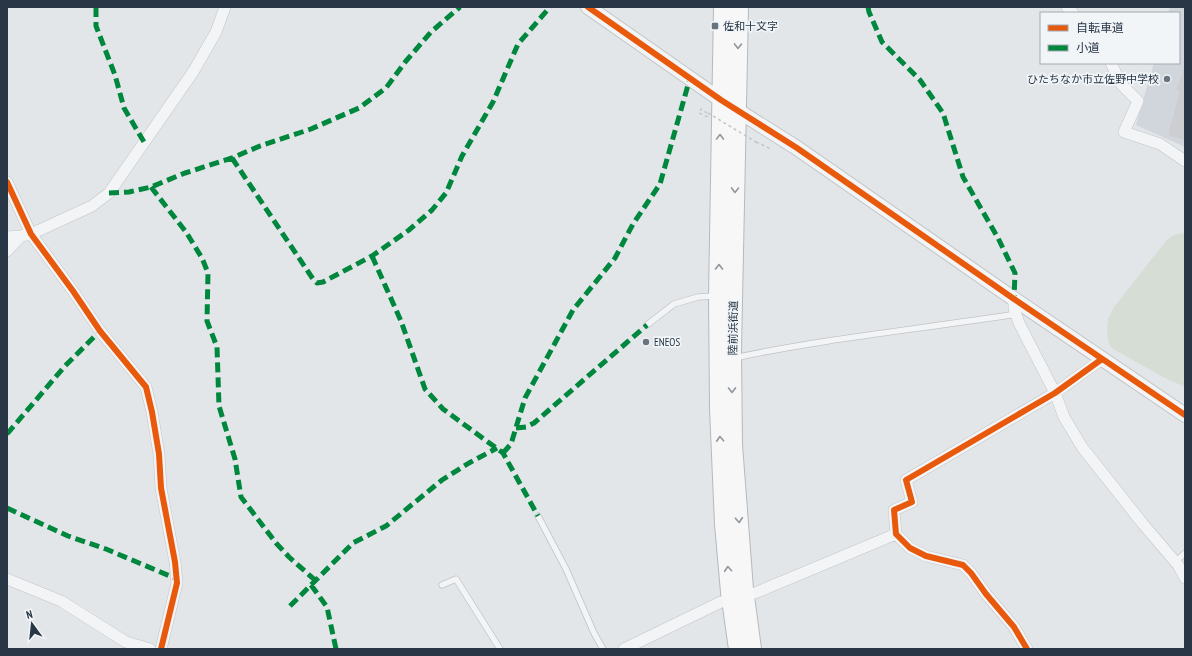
<svg xmlns="http://www.w3.org/2000/svg" width="1192" height="656" font-family="'PT Sans Narrow','Noto Sans JP',sans-serif">
<style>
.built{fill:#d1d6dc}
.green{fill:#d5ddd4}
.building{fill:#ccced1}
.lines{fill:none;stroke-linecap:round;stroke-linejoin:round}
.service-casing{stroke:#c1c4c7;stroke-width:7}
.minor-casing{stroke:#c1c4c7;stroke-width:12}
.tertiary-casing{stroke:#c1c4c7;stroke-width:16}
.trunk-casing{stroke:#b5b9be;stroke-width:20}
.path{stroke:#c1c5c9;stroke-width:1.5;stroke-dasharray:3 3;stroke-linecap:butt}
.service{stroke:#f3f4f6;stroke-width:5.5}
.minor{stroke:#f3f4f6;stroke-width:11}
.tertiary{stroke:#f3f4f6;stroke-width:14}
.trunk{stroke:#f7f7f7;stroke-width:18}
.path-bridge{stroke:#c1c5c9;stroke-width:1.5;stroke-dasharray:3 3;stroke-linecap:butt}
.quiet{stroke:#00873e;stroke-width:5;stroke-dasharray:10 5;stroke-linecap:butt}
.cycleway-casing{stroke:#f1f5f8;stroke-width:8}
.cycleway{stroke:#e8590c;stroke-width:6}
.oneway{stroke:#90969e}
.poi-dot{fill:#69747e;stroke:#f1f5f8;stroke-width:1.5}
.labels{text-anchor:middle;stroke-width:3.5;stroke-linejoin:round;paint-order:stroke}
.poi-label{font-size:11px;fill:#283645;stroke:#f1f5f8;text-anchor:start}
.street-label{font-size:11px;fill:#283645;stroke:#f1f5f8}
</style>
<rect width="100%" height="100%" fill="#e3e6e9"/>
<!-- built -->
<path class="built" d="M1170 7H1185V147L1136 125 1154 63H1179V13H1168Z"/>
<!-- green -->
<path class="green" d="M1185 233V387L1165 378 1113 349 1109 344 1108 339 1107 329 1108 319 1114 307 1162 246C1169 237 1173 234 1185 233Z"/>
<!-- building -->
<path class="building" d="M1183 70H1185V140L1168 135 1180 91 1177 90Z"/>
<g class="lines">
<!-- service casing -->
<g class="service-casing">
<path id="service" d="M647 325 674 304 698 297 715 296
M734 358C827 338 922 329 1016 314
M538 516 566 569 594 633 603 649
M1175 562 1185 553
M442 585 456 579 500 649"/>
</g>
<!-- minor casing -->
<g class="minor-casing">
<path id="minor" d="M1067 7 1073 13
M1111 63 1121 84 1138 101 1124 132 1160 144 1185 161
M7 182 31 234 73 291 100 331 146 387 152 412 159 454 161 488 175 562 177 583 161 649
M7 237 21 236 31 234 92 206 109 193 193 72 216 32 225 7
M7 251 21 236
M1014 299V309L1019 323 1055 393 1064 417 1082 447 1143 524 1178 565 1185 578
M7 579 61 601 126 642 150 649
M624 649 721 602 755 593 896 534
M1027 649 1014 627 986 594 971 573 963 565 926 556 910 548 896 534 894 510 912 502 906 480 1055 393 1102 359"/>
</g>
<!-- tertiary casing -->
<g class="tertiary-casing">
<path id="tertiary" d="M588 7 721 100 797 148 1014 299 1185 415"/>
</g>
<!-- trunk casing -->
<g class="trunk-casing">
<path id="trunk" d="M723 7 718 296 719 408 724 524 730 592 738 649
M739 7 732 350 733 445 744 589 752 649"/>
</g>
<!-- path -->
<path class="path" d="M707 113 701 109 699 113 708 117
M756 142 769 148 770 145"/>
<!-- service -->
<use href="#service" class="service"/>
<!-- minor -->
<use href="#minor" class="minor"/>
<!-- tertiary -->
<use href="#tertiary" class="tertiary"/>
<!-- trunk -->
<use href="#trunk" class="trunk"/>
<!-- path-bridge -->
<path class="path-bridge" d="M708 113 756 142"/>
<!-- quiet -->
<path class="quiet" d="M96 7V26L115 75 124 108 144 142
M868 7 869 12 882 42 920 80 943 113 963 177 998 238 1015 273 1014 299
M232 158 313 279 317 283 323 282 372 256 409 230 432 210 446 193 462 156 493 102 518 44 550 7
M151 187 186 232 202 258 208 273 207 321 217 347 219 406 235 459 241 497 276 543 289 557 316 581
M109 193 129 192 151 187 185 173 232 158 260 146 311 129 359 108 386 88 406 61 431 32 460 7
M372 256 401 321 425 389 443 409 503 453 538 516
M516 428 526 427 534 423 647 325
M7 434 65 366 100 331
M503 453 511 444 525 398 573 310 615 258 633 224 660 184 690 78
M7 508 68 536 106 549 177 579
M311 585 327 607 336 649
M290 606 353 543 386 526 442 480 469 463 497 448"/>
<!-- cycleway casing -->
<g class="cycleway-casing">
<path id="cycleway" d="M588 7 721 100 797 148 1014 299 1185 415
M7 182 31 234 73 291 100 331 146 387 152 412 159 454 161 488 175 562 177 583 161 649
M1027 649 1014 627 986 594 971 573 963 565 926 556 910 548 896 534 894 510 912 502 906 480 1055 393 1102 359"/>
</g>
<!-- cycleway -->
<use href="#cycleway" class="cycleway"/>
</g>
<!-- one-way arrows -->
<defs><path id="oneway-chevron" d="M-2-3.5L2.5 0L-2 3.5" fill="none" stroke-width="1.6" stroke-linecap="round" stroke-linejoin="round"/></defs>
<g class="oneway">
<use href="#oneway-chevron" transform="translate(738 46) rotate(91)"/>
<use href="#oneway-chevron" transform="translate(720 137) rotate(-89)"/>
<use href="#oneway-chevron" transform="translate(735 190) rotate(91)"/>
<use href="#oneway-chevron" transform="translate(719 267) rotate(-89)"/>
<use href="#oneway-chevron" transform="translate(732 390) rotate(89)"/>
<use href="#oneway-chevron" transform="translate(720 439) rotate(-93)"/>
<use href="#oneway-chevron" transform="translate(739 520) rotate(86)"/>
<use href="#oneway-chevron" transform="translate(728 569) rotate(-95)"/>
</g>
<!-- markers -->
<g class="poi-dot">
<rect x="711" y="22" width="8" height="8" rx="2"/>
<circle cx="1167" cy="79" r="4"/>
<circle cx="646" cy="342" r="4"/>
</g>
<g class="labels">
<!-- poi labels -->
<g class="poi-label">
<text x="723" y="30">佐和十文字</text>
<text x="1159" y="83" text-anchor="end">ひたちなか市立佐野中学校</text>
<text x="654" y="346">ENEOS</text>
</g>
<!-- street labels -->
<g class="street-label">
<text transform="translate(733 328) rotate(-89)" y="4">陸前浜街道</text>
</g>
</g>
<!-- border -->
<rect width="1192" height="656" fill="none" stroke="#283645" stroke-width="16"/>
<!-- legend -->
<rect x="1040" y="12" width="140" height="52" fill="#f1f5f8" stroke="#a1a9b0"/>
<rect x="1048" y="25" width="20" height="6" fill="#e8590c" stroke="#a1a9b0"/>
<text x="1076" y="32" font-size="12" fill="#283645">自転車道</text>
<rect x="1048" y="45" width="20" height="6" fill="#00873e" stroke="#a1a9b0"/>
<text x="1076" y="52" font-size="12" fill="#283645">小道</text>
<!-- north arrow -->
<g transform="translate(32 624) rotate(345)" stroke="#f1f5f8" stroke-width="3" paint-order="stroke">
<path d="M0-3L7 15L0 10L-7 15Z" fill="#283645"/>
<text y="-6" font-size="11" font-weight="bold" text-anchor="middle" fill="#283645">N</text>
</g>
</svg>
